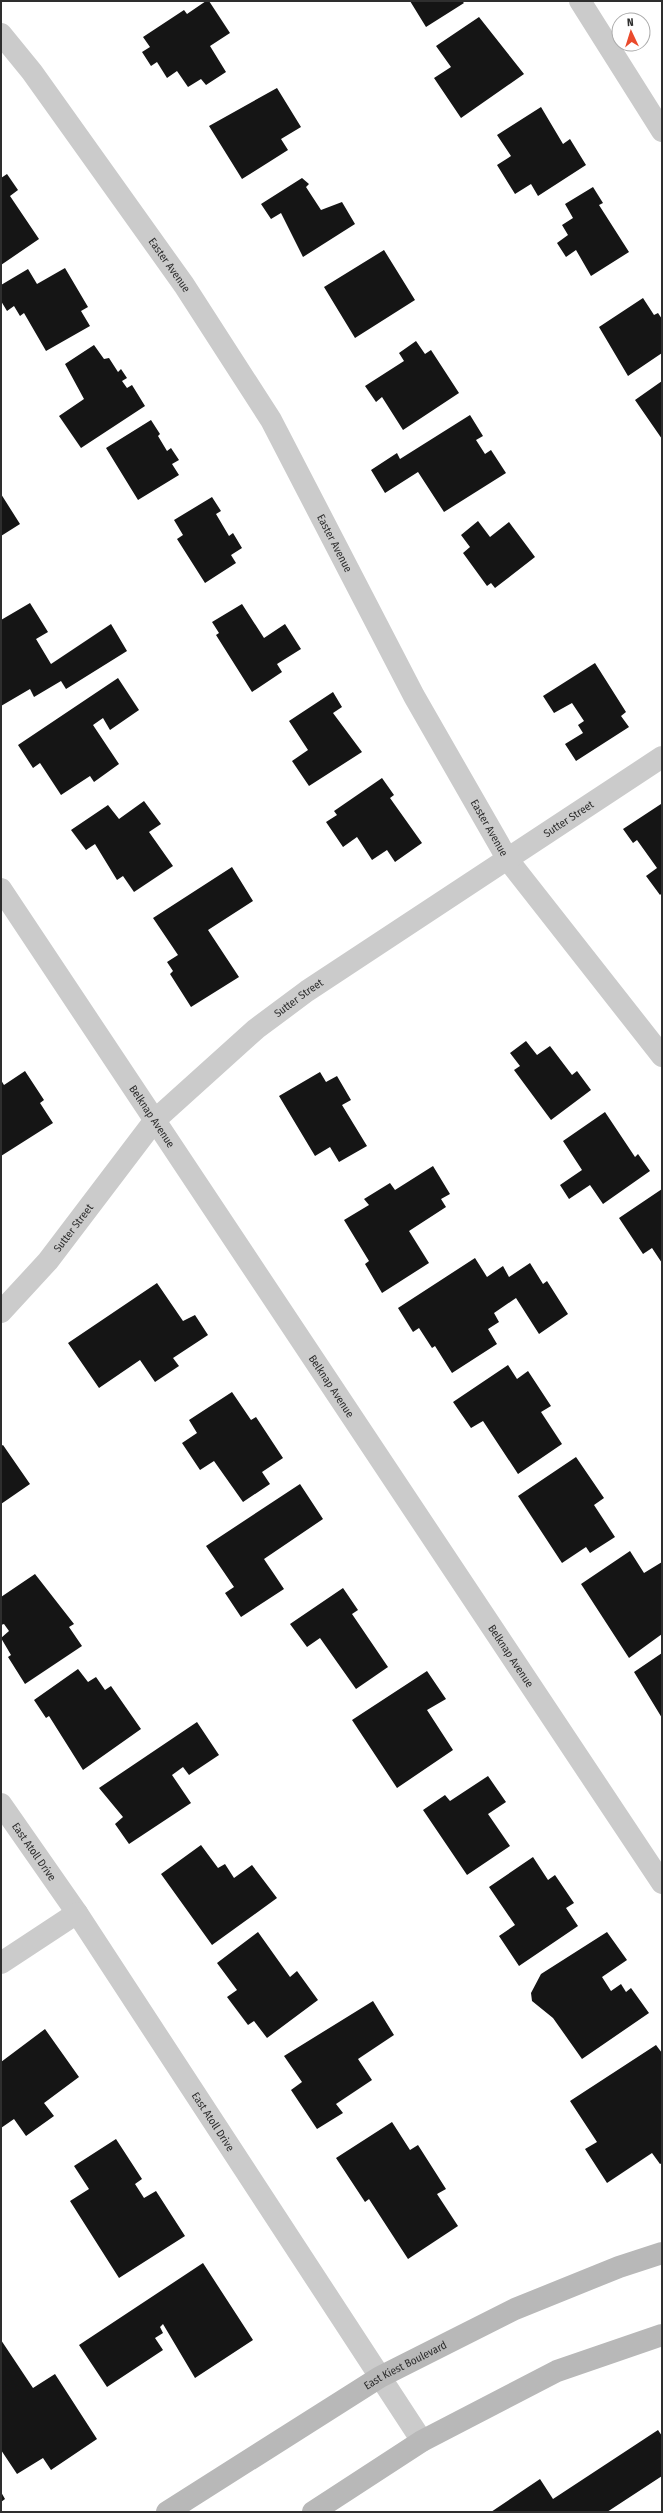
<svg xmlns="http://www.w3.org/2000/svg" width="663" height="2513" font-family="'Fira Sans Condensed',sans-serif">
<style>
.building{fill:#151515}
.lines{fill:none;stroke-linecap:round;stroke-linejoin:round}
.street{stroke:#cbcbcb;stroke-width:22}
.secondary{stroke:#b8b8b8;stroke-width:22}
.labels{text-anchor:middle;stroke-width:4;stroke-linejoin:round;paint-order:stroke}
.street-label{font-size:11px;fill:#2e2e2e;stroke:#fff}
</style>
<rect width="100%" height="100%" fill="#fff"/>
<!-- building -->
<path class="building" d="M206 1H209L230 33 210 46 226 72 206 85 201 79 188 87 177 71 167 78 157 62 151 66 142 52 150 47 143 37 184 10 187 14Z
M410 1H462L464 3 426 27Z
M479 17 524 74 461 118 434 78 451 67 436 46Z
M277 88 301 127 281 139 288 150 242 179 209 126Z
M541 107 563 144 570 139 586 165 538 196 531 184 515 194 497 165 511 156 497 135Z
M7 174 18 190 10 196 39 239 1 265V178Z
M302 178 309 184 306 187 321 210 342 202 355 224 303 257 281 213 271 219 261 204Z
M593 187 603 203 599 205 629 252 591 276 576 250 566 257 557 243 568 235 562 225 573 218 565 204Z
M384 250 415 300 355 338 324 287Z
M65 268 88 307 81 311 90 326 46 351 24 313 20 316 14 306 7 311 1 301V285L28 269 37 284Z
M643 298 654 315 658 313 662 319V353L628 376 599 327Z
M416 341 425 354 431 350 459 393 403 430 382 397 376 402 365 386 404 361 399 353Z
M94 345 104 359 109 358 118 372 121 369 127 378 122 381 127 388 132 385 145 406 81 448 59 416 84 399 65 364Z
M662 381V439L635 400Z
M470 415 483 436 476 440 485 454 491 450 506 473 444 512 418 472 385 493 371 470 397 453 400 459Z
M151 420 160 434 158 436 167 451 171 448 179 460 172 464 179 475 138 500 106 448Z
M1 494 20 524 1 536Z
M212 497 221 511 216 514 229 536 233 533 242 548 231 555 236 563 205 583 177 539 183 535 174 520Z
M478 521 490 537 509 522 535 557 495 588 491 583 487 586 463 553 470 547 461 535Z
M30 603 48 632 36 639 51 664 111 624 127 651 66 689 61 681 34 697 30 689 1 706V620Z
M242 604 264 638 285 624 301 649 277 664 282 672 252 692 216 635 219 633 212 622Z
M595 663 626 712 621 716 629 727 576 761 565 744 583 733 578 725 584 721 572 703 554 713 543 696Z
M118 678 139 710 110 730 103 718 93 725 119 764 94 782 90 776 61 795 40 763 33 768 18 745Z
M333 692 342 707 333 713 362 752 309 786 292 761 308 750 289 721Z
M382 778 394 795 390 798 422 843 395 862 387 850 372 860 357 837 343 847 326 822 337 815 334 811Z
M144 801 161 824 149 832 173 866 134 892 123 876 117 880 95 844 86 850 71 830 108 805 119 819Z
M661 804 662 893 660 895 646 876 657 868 637 840 633 843 623 829Z
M232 867 253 901 208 930 239 977 191 1007 170 974 173 971 167 962 178 955 153 918Z
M526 1041 537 1055 550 1046 572 1075 577 1071 591 1090 551 1120 514 1070 520 1066 510 1053Z
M25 1071 44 1100 40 1103 53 1123 1 1156V1080L4 1085Z
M320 1072 326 1082 337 1076 351 1100 342 1105 367 1146 339 1162 330 1147 315 1156 279 1096Z
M605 1112 635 1157 638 1154 650 1171 603 1204 590 1185 569 1199 560 1185 582 1170 563 1141Z
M433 1166 450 1194 441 1199 446 1207 409 1231 429 1263 382 1293 365 1264 369 1261 344 1220 369 1205 364 1199 390 1183 395 1190Z
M662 1189V1263L652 1248 643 1254 619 1218Z
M475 1258 487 1277 503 1266 509 1277 530 1263 543 1284 547 1281 568 1314 539 1334 516 1298 494 1313 499 1322 488 1329 497 1344 452 1373 435 1346 432 1348 419 1328 413 1332 398 1308Z
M157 1283 183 1321 195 1315 208 1335 173 1358 179 1366 155 1382 140 1360 99 1388 68 1343Z
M508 1365 517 1379 528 1371 551 1406 541 1412 562 1444 518 1474 483 1421 471 1428 453 1402Z
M232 1392 251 1420 256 1417 283 1458 262 1472 270 1484 243 1502 214 1461 200 1470 182 1443 197 1433 189 1420Z
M3 1445 30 1484 1 1504V1446Z
M576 1457 604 1498 594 1505 615 1537 590 1553 586 1547 562 1563 518 1496Z
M300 1484 323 1519 264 1559 284 1589 241 1617 225 1593 234 1587 206 1546Z
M630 1551 644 1573 662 1562V1634L629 1658 581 1584Z
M35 1574 74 1624 69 1627 82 1646 25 1684 8 1657 11 1655 1 1638 9 1631 4 1624 1 1625V1597Z
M343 1588 358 1610 352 1614 388 1667 356 1689 320 1638 307 1647 290 1624Z
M662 1653V1718L634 1672Z
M78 1669 88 1682 96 1677 105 1690 111 1686 141 1729 83 1770 49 1716 46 1718 34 1700Z
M427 1671 446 1699 427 1710 453 1750 397 1788 352 1720Z
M197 1722 219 1755 189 1775 183 1767 172 1775 191 1803 129 1844 115 1824 123 1817 99 1788Z
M488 1776 506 1802 488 1814 510 1846 467 1875 423 1810 445 1795 450 1801Z
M201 1845 218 1868 225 1864 234 1878 252 1865 277 1898 212 1945 161 1874Z
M533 1857 548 1880 555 1875 574 1903 566 1908 578 1926 519 1966 499 1936 515 1925 489 1887Z
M258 1932 290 1977 297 1971 318 2000 267 2038 254 2021 248 2025 227 1997 237 1990 217 1963Z
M607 1932 627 1960 602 1977 611 1991 621 1984 626 1992 631 1988 649 2013 582 2059 553 2018 532 2001 531 1993 541 1974Z
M373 2001 394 2035 358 2059 372 2080 336 2104 343 2113 317 2129 291 2090 302 2082 284 2056Z
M45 2029 79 2077 44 2103 54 2116 26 2136 14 2119 1 2128V2062Z
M656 2045 662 2053V2163L660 2164 652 2153 607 2183 585 2149 597 2142 570 2101Z
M392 2122 410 2150 418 2145 446 2189 437 2194 458 2226 408 2259 369 2199 365 2202 336 2158Z
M116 2139 142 2179 135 2184 144 2198 156 2191 185 2236 119 2278 70 2201 89 2189 74 2166Z
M203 2263 253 2340 195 2378 163 2324 160 2327 163 2333 155 2338 163 2350 107 2387 79 2345Z
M1 2340 33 2388 55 2374 97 2439 51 2470 43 2458 17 2474 1 2450Z
M658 2430 662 2436V2476L607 2512H491L540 2479 553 2499Z
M1 2492 5 2499 1 2502Z"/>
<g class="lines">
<!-- street -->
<g class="street">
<path d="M580 1 662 131"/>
<path id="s1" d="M1 34 32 72 184 285 271 420 414 696 508 860 662 1056"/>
<path id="s2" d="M1 889 662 1883"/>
<path id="s3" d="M1 1312 48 1261 155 1120 256 1029 307 991 662 757"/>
<path id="s4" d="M1 1804 77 1913 422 2441"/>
<path d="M1 1963 77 1913"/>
</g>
<!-- secondary -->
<g class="secondary">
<path id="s5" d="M167 2512 380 2377 515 2309 619 2267 662 2253"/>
<path d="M313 2512 422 2441 557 2371 662 2335"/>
</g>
</g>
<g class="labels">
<!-- street labels -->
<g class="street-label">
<text dy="4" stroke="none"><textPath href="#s1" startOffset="286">Easter Avenue</textPath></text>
<text dy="4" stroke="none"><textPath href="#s1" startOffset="610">Easter Avenue</textPath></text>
<text dy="4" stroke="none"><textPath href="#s3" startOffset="759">Sutter Street</textPath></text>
<text dy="4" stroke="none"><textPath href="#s1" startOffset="934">Easter Avenue</textPath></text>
<text dy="4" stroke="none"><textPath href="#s3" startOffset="435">Sutter Street</textPath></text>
<text dy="4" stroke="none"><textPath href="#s2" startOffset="273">Belknap Avenue</textPath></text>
<text dy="4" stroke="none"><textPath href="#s3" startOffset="111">Sutter Street</textPath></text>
<text dy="4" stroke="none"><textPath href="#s2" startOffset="597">Belknap Avenue</textPath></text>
<text dy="4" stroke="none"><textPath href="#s2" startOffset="921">Belknap Avenue</textPath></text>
<text dy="4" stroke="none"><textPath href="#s4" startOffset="58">East Atoll Drive</textPath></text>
<text dy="4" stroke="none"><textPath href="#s4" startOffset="382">East Atoll Drive</textPath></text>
<text dy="4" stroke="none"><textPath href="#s5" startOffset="280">East Kiest Boulevard</textPath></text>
</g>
</g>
<!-- border -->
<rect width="663" height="2513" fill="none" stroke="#2e2e2e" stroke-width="4"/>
<!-- north arrow -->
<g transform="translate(631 32) rotate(356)"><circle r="19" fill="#ffffff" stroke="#ababab"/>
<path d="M0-3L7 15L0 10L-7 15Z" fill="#ea4a2c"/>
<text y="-6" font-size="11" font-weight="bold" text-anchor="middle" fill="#2e2e2e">N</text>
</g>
</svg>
